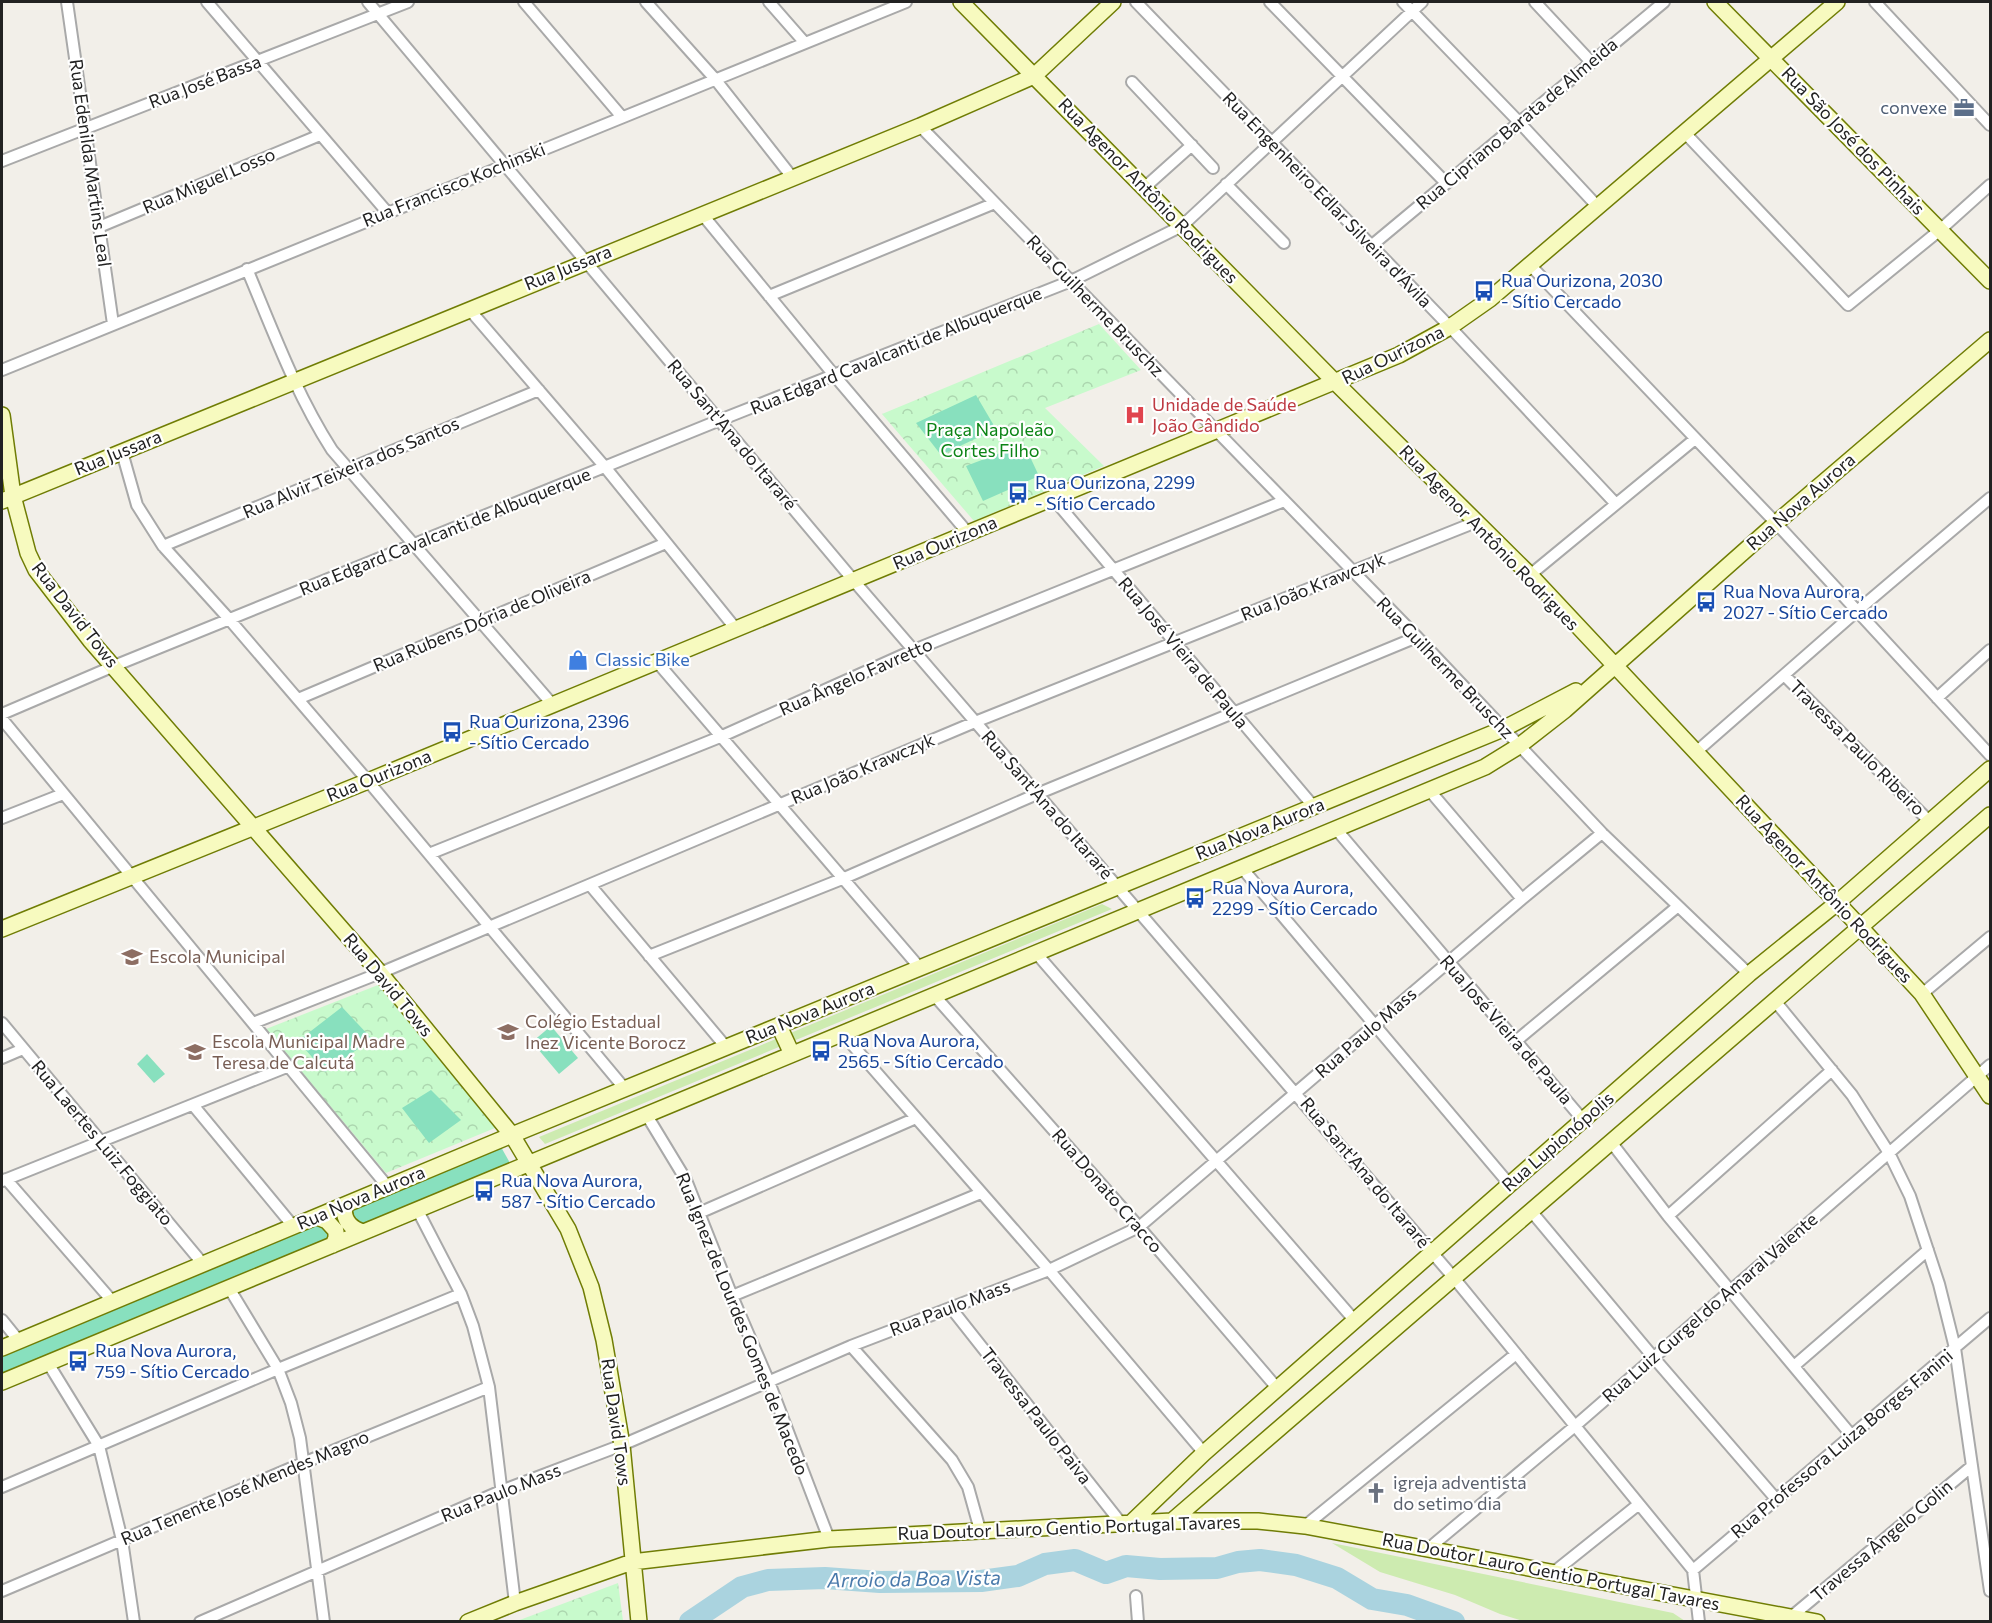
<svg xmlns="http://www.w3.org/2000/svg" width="1992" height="1623" font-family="Commissioner,sans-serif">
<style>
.grass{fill:#cdebb0}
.park{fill:url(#park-crowns)}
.pitch{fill:#88e0be}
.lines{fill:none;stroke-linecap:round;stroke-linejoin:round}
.river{stroke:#aad3df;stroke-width:22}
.street-casing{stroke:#a9a9a9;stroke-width:14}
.secondary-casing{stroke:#707d05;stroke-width:18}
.street{stroke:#fff;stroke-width:10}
.secondary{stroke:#f7fabf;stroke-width:15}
.labels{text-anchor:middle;stroke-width:4.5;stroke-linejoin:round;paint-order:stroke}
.street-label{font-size:18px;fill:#222;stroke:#fff}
.service-label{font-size:18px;fill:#4e5e75;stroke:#fff;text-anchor:end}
.transit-label{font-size:18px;fill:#164399;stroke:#fff;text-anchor:start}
.health-label{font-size:18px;fill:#be3a42;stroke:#fff;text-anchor:start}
.park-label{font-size:18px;fill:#0c8416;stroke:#fff}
.shop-label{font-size:18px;fill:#366cbe;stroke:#fff;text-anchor:start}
.education-label{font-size:18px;fill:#785e54;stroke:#fff;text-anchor:start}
.worship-label{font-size:18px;fill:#5b616d;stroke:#fff;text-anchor:start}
.water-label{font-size:20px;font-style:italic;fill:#4a7aab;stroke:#fff}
</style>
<defs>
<pattern id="park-crowns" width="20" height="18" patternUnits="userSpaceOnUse" patternTransform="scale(1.5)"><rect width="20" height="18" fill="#c8facc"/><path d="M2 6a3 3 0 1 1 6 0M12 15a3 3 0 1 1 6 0" fill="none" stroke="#acd6af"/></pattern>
</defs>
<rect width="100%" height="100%" fill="#f2efe9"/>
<!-- grass -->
<path class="grass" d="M1102 904 1112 909 545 1144 539 1137Z
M1332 1543 1673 1613 1685 1621H1523L1500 1614 1455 1595 1380 1572Z"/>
<!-- park -->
<path class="park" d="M1099 324 1141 370 1045 408 1104 466 974 521 882 414Z
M378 985 495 1128 386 1173 266 1029Z
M618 1583 623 1621H517Z"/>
<!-- pitch -->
<path class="pitch" d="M976 395 996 429 941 455 916 423Z
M1024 444 1039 476 983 501 966 466Z
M342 1007 372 1039 325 1072 298 1041Z
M551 1026 578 1058 559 1074 532 1042Z
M147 1054 165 1074 154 1083 137 1064Z
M431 1090 461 1120 429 1143 402 1108Z
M501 1147 510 1163 2 1374V1356Z"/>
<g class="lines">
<!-- river -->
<path class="river" d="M690 1622 742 1587 768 1580 825 1578 880 1582 981 1581 1018 1576 1045 1564 1075 1560 1106 1573 1126 1566 1160 1569 1217 1568 1238 1562 1260 1560 1296 1565 1337 1578 1372 1599 1407 1605 1454 1622"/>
<!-- street casing -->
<g class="street-casing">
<path id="street" d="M67 2 113 324
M207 2 387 212
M368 2 854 581 1454 1278 1693 1570 1699 1622
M524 2 622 117
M646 2 715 79 792 177
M769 2 805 43
M1136 2 1450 327 1616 504
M1270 2 1446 183
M1403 2 1519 122 1598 207
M1535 2 1591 62
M1875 2 1990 125
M1132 82 1213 168
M920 126 1417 637 1602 833 1749 974
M1685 133 1848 305 1940 230 1990 185
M2 161 408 2
M1226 184 1284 243
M1144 188 1192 145
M702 214 834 375 968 533
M99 227 320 135
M1371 246 1664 2
M1531 266 1776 523 1990 755
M247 269C273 331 296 394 332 450L552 704
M769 296 995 203
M469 309 605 467 736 629
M2 370 906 2
M122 452 137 505 163 546 229 619 368 781 625 1089
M1052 497 1314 807
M163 546 539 390
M1530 575 1695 439
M657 662 920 968
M1784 675 1930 822
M1937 698 1990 650
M298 699 666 543
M2 714 114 666 720 420 1071 281 1182 226 1422 2
M2 719 388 1187
M1696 752 1857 611 1990 498
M1430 791 1522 899
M2 818 63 794
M1336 829 1583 1120
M429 854 720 737 914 650 1284 501
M1242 868 1510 1185
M590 885 726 1047
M1036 953 1355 1321
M649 956 842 879 1037 794 1417 637
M1922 994 1990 937
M934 995 1139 1227 1278 1389
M1775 1001 1852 1095 1889 1153 1910 1196 1939 1284 1955 1348 1990 1591
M2 1023 203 1264
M253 1023 380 973 975 722 1476 522
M842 1033 1049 1270 1204 1453
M1516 1041 1677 907
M2 1058 23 1049
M193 1105 293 1226
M646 1114 686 1180 732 1296 769 1382 829 1539
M1611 1142 1668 1216 1852 1436
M6 1179 113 1302
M2 1181 289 1066
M417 1209 461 1294 473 1326 489 1387 515 1603
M1531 1211 1654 1358 1776 1499
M699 1213 916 1118
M1668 1216 1832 1070
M229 1288 278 1369 291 1403 300 1438 324 1622
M732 1296 981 1193
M951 1308 1121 1523
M2 1320 19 1341
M851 1346 952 1460 968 1487 980 1530
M48 1363 99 1446 122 1540 134 1622
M1794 1366 1928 1250
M2 1487 278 1369 461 1294
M1305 1526 1516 1354
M1428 1549 1575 1426 1990 1065
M1693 1570 1990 1318
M1554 1572 1639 1504
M2 1591 303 1463 489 1387
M1136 1596 1138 1622
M1791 1617 1972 1466
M200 1622 501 1491 622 1445 851 1346 1049 1270 1139 1227 1522 899 1602 833"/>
</g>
<!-- secondary casing -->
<g class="secondary-casing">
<path id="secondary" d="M961 2 1335 382 1530 575 1860 927 1922 994 1990 1096
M1715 2 1990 281
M2 415 13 496 28 553 36 570 90 640 380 973 512 1135 568 1229 591 1287 604 1340 622 1445 639 1622
M2 501 920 126 1034 76 1113 2
M2 929 368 781 1399 355 1450 327 1490 299 1837 2
M779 1026 792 1054
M345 1205C342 1219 350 1228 363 1232
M317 1217 327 1221 336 1231V1238L333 1245
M2 1348 512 1135 1503 729 1576 691
M2 1382 1485 767 1519 746 1565 710 1776 523 1990 340
M1172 1521 1990 815
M1131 1523 1204 1453 1749 974 1837 903 1990 769
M468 1622 515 1603 632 1562 829 1539 1172 1521H1258L1305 1526 1817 1622"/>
</g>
<!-- street -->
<use href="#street" class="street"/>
<!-- secondary -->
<use href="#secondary" class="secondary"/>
</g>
<!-- icons -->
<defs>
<g id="office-bare" transform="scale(1.62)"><path d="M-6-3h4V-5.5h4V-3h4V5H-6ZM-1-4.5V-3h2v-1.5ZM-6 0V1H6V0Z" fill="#5c6f8a" stroke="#fff" stroke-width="2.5" paint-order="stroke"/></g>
<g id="bus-bare" transform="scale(1.62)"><path d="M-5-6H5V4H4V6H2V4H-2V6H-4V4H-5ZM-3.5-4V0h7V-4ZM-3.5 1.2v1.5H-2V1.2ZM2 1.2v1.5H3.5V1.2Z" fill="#1a4fb4" stroke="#fff" stroke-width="2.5" paint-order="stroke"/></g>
<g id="hospital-bare" transform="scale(1.62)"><path d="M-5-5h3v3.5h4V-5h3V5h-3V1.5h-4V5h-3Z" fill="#e0444e" stroke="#fff" stroke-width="2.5" paint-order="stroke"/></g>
<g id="shop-bare" transform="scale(1.62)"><path d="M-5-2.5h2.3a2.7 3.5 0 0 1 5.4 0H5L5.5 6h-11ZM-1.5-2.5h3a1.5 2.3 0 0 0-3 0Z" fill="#3f7fe0" stroke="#fff" stroke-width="2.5" paint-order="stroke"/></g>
<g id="school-bare" transform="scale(1.62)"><path d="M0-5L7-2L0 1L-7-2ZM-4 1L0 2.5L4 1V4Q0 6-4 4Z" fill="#8d6e63" stroke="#fff" stroke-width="2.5" paint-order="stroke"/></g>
<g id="church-bare" transform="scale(1.62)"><path d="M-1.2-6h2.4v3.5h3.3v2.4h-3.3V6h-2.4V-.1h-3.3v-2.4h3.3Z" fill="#6b7280" stroke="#fff" stroke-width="2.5" paint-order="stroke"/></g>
</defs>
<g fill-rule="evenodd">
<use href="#office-bare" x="1964" y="108"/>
<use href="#bus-bare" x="1484" y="291"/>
<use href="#hospital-bare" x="1135" y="415"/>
<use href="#bus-bare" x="1018" y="493"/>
<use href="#bus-bare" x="1706" y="602"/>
<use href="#shop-bare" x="578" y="660"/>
<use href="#bus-bare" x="452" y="732"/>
<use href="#bus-bare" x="1195" y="898"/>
<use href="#school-bare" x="132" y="957"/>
<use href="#school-bare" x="508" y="1032"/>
<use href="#bus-bare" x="821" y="1051"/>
<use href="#school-bare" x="195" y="1052"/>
<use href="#bus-bare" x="484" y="1191"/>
<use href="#bus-bare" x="78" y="1361"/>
<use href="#church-bare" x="1376" y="1493"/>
</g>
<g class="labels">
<!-- street labels -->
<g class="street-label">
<text transform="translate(205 82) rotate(-21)" y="6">Rua José Bassa</text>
<text transform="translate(1517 124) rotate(-40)" y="6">Rua Cipriano Barata de Almeida</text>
<text transform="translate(1853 141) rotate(46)" y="6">Rua São José dos Pinhais</text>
<text transform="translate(90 163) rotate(82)" y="6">Rua Edenilda Martins Leal</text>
<text transform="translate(209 181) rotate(-23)" y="6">Rua Miguel Losso</text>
<text transform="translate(454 185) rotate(-22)" y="6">Rua Francisco Kochinski</text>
<text transform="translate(1148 191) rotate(46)" y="6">Rua Agenor Antônio Rodrigues</text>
<text transform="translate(1327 200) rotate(46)" y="6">Rua Engenheiro Edlar Silveira d'Ávila</text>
<text transform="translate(568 268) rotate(-22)" y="6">Rua Jussara</text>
<text transform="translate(1095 306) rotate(46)" y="6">Rua Guilherme Bruschz</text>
<text transform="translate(896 351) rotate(-22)" y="6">Rua Edgard Cavalcanti de Albuquerque</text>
<text transform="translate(1393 355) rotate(-26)" y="6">Rua Ourizona</text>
<text transform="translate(732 435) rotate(50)" y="6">Rua Sant'Ana do Itararé</text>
<text transform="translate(118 453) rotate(-22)" y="6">Rua Jussara</text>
<text transform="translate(351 468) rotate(-23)" y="6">Rua Alvir Teixeira dos Santos</text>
<text transform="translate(1801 502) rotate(-41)" y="6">Rua Nova Aurora</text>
<text transform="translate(445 532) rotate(-22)" y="6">Rua Edgard Cavalcanti de Albuquerque</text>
<text transform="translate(1489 538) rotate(46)" y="6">Rua Agenor Antônio Rodrigues</text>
<text transform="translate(945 543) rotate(-23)" y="6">Rua Ourizona</text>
<text transform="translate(1313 587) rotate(-22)" y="6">Rua João Krawczyk</text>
<text transform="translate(75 615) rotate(52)" y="6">Rua David Tows</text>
<text transform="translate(482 621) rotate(-23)" y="6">Rua Rubens Dória de Oliveira</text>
<text transform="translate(1183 653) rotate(50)" y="6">Rua José Vieira de Paula</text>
<text transform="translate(1445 668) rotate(46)" y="6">Rua Guilherme Bruschz</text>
<text transform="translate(856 677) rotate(-24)" y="6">Rua Ângelo Favretto</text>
<text transform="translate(1857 748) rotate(45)" y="6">Travessa Paulo Ribeiro</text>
<text transform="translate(863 769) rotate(-23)" y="6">Rua João Krawczyk</text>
<text transform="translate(379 776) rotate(-22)" y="6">Rua Ourizona</text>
<text transform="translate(1047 805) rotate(49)" y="6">Rua Sant'Ana do Itararé</text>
<text transform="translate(1260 829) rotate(-22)" y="6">Rua Nova Aurora</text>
<text transform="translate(1824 889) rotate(47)" y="6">Rua Agenor Antônio Rodrigues</text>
<text transform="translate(388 985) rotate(50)" y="6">Rua David Tows</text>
<text transform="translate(810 1013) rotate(-22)" y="6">Rua Nova Aurora</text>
<text transform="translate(1506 1030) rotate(49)" y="6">Rua José Vieira de Paula</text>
<text transform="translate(1366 1033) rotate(-41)" y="6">Rua Paulo Mass</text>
<text transform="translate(1558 1142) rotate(-41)" y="6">Rua Lupionópolis</text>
<text transform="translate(102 1143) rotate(50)" y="6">Rua Laertes Luiz Foggiato</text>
<text transform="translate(1365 1173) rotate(50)" y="6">Rua Sant'Ana do Itararé</text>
<text transform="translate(1107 1191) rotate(49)" y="6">Rua Donato Cracco</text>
<text transform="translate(361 1198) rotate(-23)" y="6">Rua Nova Aurora</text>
<text transform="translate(950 1308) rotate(-21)" y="6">Rua Paulo Mass</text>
<text transform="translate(1710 1308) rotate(-41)" y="6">Rua Luiz Gurgel do Amaral Valente</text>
<text transform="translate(742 1324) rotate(68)" y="6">Rua Ignez de Lourdes Gomes de Macedo</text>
<text transform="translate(1036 1416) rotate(52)" y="6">Travessa Paulo Paiva</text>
<text transform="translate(616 1422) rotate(82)" y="6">Rua David Tows</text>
<text transform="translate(1842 1444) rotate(-40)" y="6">Rua Professora Luiza Borges Fanini</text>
<text transform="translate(245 1488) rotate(-23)" y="6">Rua Tenente José Mendes Magno</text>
<text transform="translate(501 1493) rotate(-22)" y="6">Rua Paulo Mass</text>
<text transform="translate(1069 1528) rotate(-2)" y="6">Rua Doutor Lauro Gentio Portugal Tavares</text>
<text transform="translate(1882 1541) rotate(-40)" y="6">Travessa Ângelo Golin</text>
<text transform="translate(1551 1572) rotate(11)" y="6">Rua Doutor Lauro Gentio Portugal Tavares</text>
</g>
<!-- service labels -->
<g class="service-label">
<text x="1947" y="114">convexe</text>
</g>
<!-- transit labels -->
<g class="transit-label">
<text x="1501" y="287">Rua Ourizona, 2030<tspan x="1501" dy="21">- Sítio Cercado</tspan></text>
<text x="1035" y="489">Rua Ourizona, 2299<tspan x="1035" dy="21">- Sítio Cercado</tspan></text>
<text x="1723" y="598">Rua Nova Aurora,<tspan x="1723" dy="21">2027 - Sítio Cercado</tspan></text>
<text x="469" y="728">Rua Ourizona, 2396<tspan x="469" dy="21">- Sítio Cercado</tspan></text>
<text x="1212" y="894">Rua Nova Aurora,<tspan x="1212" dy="21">2299 - Sítio Cercado</tspan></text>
<text x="838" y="1047">Rua Nova Aurora,<tspan x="838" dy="21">2565 - Sítio Cercado</tspan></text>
<text x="501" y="1187">Rua Nova Aurora,<tspan x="501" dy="21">587 - Sítio Cercado</tspan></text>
<text x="95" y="1357">Rua Nova Aurora,<tspan x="95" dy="21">759 - Sítio Cercado</tspan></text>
</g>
<!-- health labels -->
<g class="health-label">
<text x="1152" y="411">Unidade de Saúde<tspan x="1152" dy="21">João Cândido</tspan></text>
</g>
<!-- park labels -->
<g class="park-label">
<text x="990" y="436">Praça Napoleão<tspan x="990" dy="21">Cortes Filho</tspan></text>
</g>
<!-- shop labels -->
<g class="shop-label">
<text x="595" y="666">Classic Bike</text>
</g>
<!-- education labels -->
<g class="education-label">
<text x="149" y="963">Escola Municipal</text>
<text x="525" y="1028">Colégio Estadual<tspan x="525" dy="21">Inez Vicente Borocz</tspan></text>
<text x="212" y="1048">Escola Municipal Madre<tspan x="212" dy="21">Teresa de Calcutá</tspan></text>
</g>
<!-- worship labels -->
<g class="worship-label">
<text x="1393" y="1489">igreja adventista<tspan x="1393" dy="21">do setimo dia</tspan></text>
</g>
<!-- water labels -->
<g class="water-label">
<text transform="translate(914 1579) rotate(-1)" y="7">Arroio da Boa Vista</text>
</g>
</g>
<!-- border -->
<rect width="1992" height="1623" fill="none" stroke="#222222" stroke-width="6"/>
</svg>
